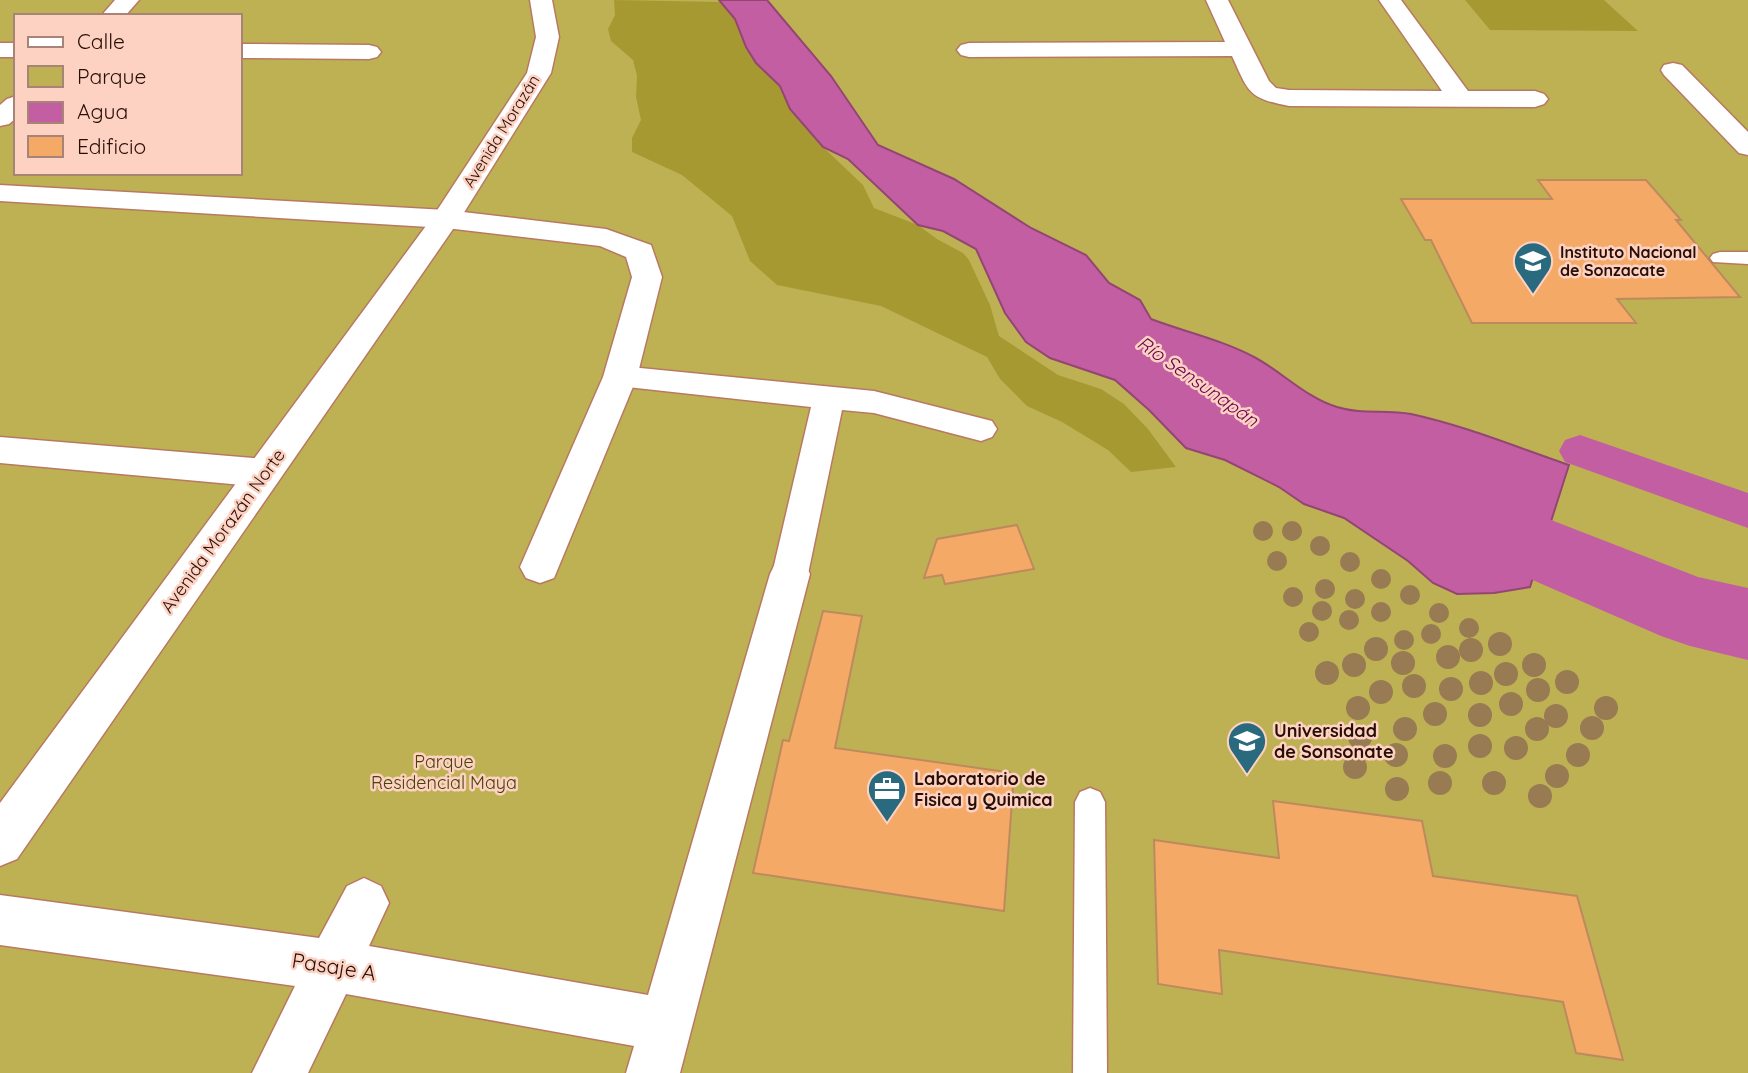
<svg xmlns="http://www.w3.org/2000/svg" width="1748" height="1073" font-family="Quicksand,sans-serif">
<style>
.green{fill:#beb154;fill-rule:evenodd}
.forest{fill:#a79932}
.water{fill:#c35ea2;stroke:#944673;stroke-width:2}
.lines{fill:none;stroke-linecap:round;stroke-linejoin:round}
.canal{fill:#c35ea2;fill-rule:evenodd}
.river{fill:#c35ea2;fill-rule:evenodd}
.building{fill:#f4a967;stroke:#be8a5d;stroke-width:2}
.service-casing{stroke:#b97961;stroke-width:3}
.pedestrian-casing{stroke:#b97961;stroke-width:3}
.minor-casing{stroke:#b97961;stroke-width:3}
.secondary-casing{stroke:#b97961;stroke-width:3}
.service{fill:#fff;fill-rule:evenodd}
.pedestrian{fill:#fff;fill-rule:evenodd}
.minor{fill:#fff;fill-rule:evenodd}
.secondary{fill:#fff;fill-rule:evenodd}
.tree{fill:#987b52}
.labels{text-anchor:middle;stroke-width:5;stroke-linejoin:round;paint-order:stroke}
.far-street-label{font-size:16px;fill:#280f06;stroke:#fdd2c3}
.far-poi-label{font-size:16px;font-weight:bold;fill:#280f06;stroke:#fdd2c3;text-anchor:start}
.street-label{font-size:18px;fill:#280f06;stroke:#fdd2c3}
.poi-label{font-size:18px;font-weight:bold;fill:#280f06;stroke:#fdd2c3;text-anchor:start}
.park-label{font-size:18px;fill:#484108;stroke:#fdd2c3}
.water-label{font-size:19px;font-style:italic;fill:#65034e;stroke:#fdd2c3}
.near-street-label{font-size:21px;fill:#280f06;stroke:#fdd2c3}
</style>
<rect width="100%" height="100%" fill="#f9c2ad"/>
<!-- green -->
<path class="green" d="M0 0H1748V1073H0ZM16 16H240V173H16Z"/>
<!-- forest -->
<path class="forest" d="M614 0 722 2 737 20 756 63 780 86 790 109 823 147 863 185 874 208 918 225 937 239 963 253 969 260 990 305 999 336 1058 375 1101 389 1124 404 1148 429 1176 467 1131 472 1108 450 1062 422 1027 406 1000 379 987 357 881 306 777 285 750 261 732 216 682 175 632 152V138L641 120 636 97 637 76 633 60 611 41 608 29 615 15Z
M1465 0H1604L1638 31 1490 30Z"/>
<!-- water -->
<path class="water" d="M719 0H767L831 76 878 145 954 179 1031 228 1086 255 1109 283 1140 300 1151 319C1185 332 1223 340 1256 358 1283 373 1307 398 1337 407 1362 415 1387 409 1411 414 1466 426 1516 447 1569 465L1530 587 1494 593 1457 594 1433 583 1408 561 1344 518 1304 504 1279 487 1225 460 1186 448 1149 410 1115 380 1050 358 1026 342 1005 313 976 249 943 231 918 225 848 159 823 147 790 109 780 86 756 63 746 47 735 19Z"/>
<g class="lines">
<!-- canal -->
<path class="canal" d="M1580 435 1748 493V528L1565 462 1559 451 1565 440Z"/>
<!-- river -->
<path class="river" d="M1443 478 1698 577 1748 588V660L1690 646 1661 636 1416 529 1404 508 1416 487Z"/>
</g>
<!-- building -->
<path class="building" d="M1538 180H1646L1681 220H1676L1740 297 1617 299 1636 323H1472L1431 240H1425L1401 199H1552Z
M1017 525 1034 569 945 584 942 575 924 578 937 539Z
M823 611 862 616 835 748 1014 773 1004 911 753 873 783 740 789 741Z
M1273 801 1422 821 1433 876 1577 896 1623 1060 1576 1053 1563 1002 1219 950 1222 994 1158 984 1154 840 1279 858Z"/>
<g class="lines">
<!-- service casing -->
<g class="service-casing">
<path id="service" d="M1720 252H1748V264L1713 262 1710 258 1713 254Z
M1090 788 1100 792 1105 802 1107 1073H1073L1075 802 1080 792Z"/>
</g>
<!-- pedestrian casing -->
<g class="pedestrian-casing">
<path id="pedestrian" d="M620 366 874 391 992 421 997 429 992 437 981 441 874 413 842 410 808 574 803 584 790 589 777 584 772 574 811 407 609 385 605 377 609 369Z"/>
</g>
<!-- minor casing -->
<g class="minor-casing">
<path id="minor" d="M115 0H139L125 16H101Z
M1206 0H1228L1269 81 1276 88 1289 90 1442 91 1379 0H1401L1468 91H1535L1544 94 1548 99 1544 104 1535 107 1289 106C1248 98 1249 93 1232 56L969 57 961 55 957 50 961 45 969 43 1225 42Z
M0 43H16V57H0Z
M240 44 369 45 377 47 381 52 377 57 369 59 240 58Z
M1673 63 1682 65 1748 132V155L1739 153 1664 75 1661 70 1664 65Z
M16 96V118L9 124 0 126V105L7 99Z
M0 185 446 210 606 229 651 245 662 277 637 377 554 578 540 583 526 578 520 567 603 377 632 277 626 257 600 246 446 228 0 201Z
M0 437 264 459 277 463 282 473 277 483 264 487 0 463Z
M790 558 804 562 810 574 680 1073H626L634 1046 346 994 308 1073H252L295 986 0 945V895L319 938 347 886 364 878 381 886 389 903 369 946 648 995 770 574 776 562Z"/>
</g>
<!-- secondary casing -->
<g class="secondary-casing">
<path id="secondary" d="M530 0H552L559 37 551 73 460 219 17 859 0 866V803L434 215 527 73 536 37Z"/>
</g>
<!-- service -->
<use href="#service" class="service"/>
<!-- pedestrian -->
<use href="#pedestrian" class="pedestrian"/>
<!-- minor -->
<use href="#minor" class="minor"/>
<!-- secondary -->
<use href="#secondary" class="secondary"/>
</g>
<!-- trees -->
<g class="tree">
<circle cx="1263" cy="531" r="10"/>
<circle cx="1292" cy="531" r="10"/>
<circle cx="1320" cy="546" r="10"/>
<circle cx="1277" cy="561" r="10"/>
<circle cx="1350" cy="562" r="10"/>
<circle cx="1381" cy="579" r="10"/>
<circle cx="1325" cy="589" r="10"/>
<circle cx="1410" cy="595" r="10"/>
<circle cx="1293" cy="597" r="10"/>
<circle cx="1355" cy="599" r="10"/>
<circle cx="1322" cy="611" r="10"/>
<circle cx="1381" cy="612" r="10"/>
<circle cx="1439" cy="613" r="10"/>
<circle cx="1349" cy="620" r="10"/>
<circle cx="1469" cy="628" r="10"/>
<circle cx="1309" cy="632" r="10"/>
<circle cx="1431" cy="634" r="10"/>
<circle cx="1404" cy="640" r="10"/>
<circle cx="1500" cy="644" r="12"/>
<circle cx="1376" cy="649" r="12"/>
<circle cx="1471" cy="650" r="12"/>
<circle cx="1448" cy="657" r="12"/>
<circle cx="1403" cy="663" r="12"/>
<circle cx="1354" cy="665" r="12"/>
<circle cx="1534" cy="665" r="12"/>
<circle cx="1327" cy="673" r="12"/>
<circle cx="1506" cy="674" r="12"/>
<circle cx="1567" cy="682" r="12"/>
<circle cx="1481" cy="683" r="12"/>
<circle cx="1414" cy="686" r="12"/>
<circle cx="1451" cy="689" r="12"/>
<circle cx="1538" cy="690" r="12"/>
<circle cx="1381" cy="692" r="12"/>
<circle cx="1511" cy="704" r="12"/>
<circle cx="1358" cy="708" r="12"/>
<circle cx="1606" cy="708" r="12"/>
<circle cx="1435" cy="714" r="12"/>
<circle cx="1480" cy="715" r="12"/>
<circle cx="1556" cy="716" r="12"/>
<circle cx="1592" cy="728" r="12"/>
<circle cx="1405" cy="729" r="12"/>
<circle cx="1537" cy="729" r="12"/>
<circle cx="1360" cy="737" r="12"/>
<circle cx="1480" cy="746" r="12"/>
<circle cx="1516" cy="748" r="12"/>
<circle cx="1396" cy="755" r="12"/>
<circle cx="1578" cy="755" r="12"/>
<circle cx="1445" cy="756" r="12"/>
<circle cx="1355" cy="767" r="12"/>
<circle cx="1557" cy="776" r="12"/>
<circle cx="1440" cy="783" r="12"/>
<circle cx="1494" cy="783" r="12"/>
<circle cx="1397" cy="789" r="12"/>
<circle cx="1540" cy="796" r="12"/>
</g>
<!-- icons -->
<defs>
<g id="school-pin" transform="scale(2.0125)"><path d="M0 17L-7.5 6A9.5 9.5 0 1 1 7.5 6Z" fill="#296a7e" stroke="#fdd2c3"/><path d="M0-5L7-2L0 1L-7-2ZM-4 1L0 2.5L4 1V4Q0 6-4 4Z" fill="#fff"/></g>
<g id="university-pin" transform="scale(2.0125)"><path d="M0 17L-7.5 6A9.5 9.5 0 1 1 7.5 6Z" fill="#296a7e" stroke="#fdd2c3"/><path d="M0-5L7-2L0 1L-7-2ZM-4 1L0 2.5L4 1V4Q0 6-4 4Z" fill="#fff"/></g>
<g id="office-pin" transform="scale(2.0125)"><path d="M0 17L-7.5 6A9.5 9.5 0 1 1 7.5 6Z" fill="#296a7e" stroke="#fdd2c3"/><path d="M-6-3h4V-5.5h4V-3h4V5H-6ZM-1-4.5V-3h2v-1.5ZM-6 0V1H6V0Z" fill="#fff"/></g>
</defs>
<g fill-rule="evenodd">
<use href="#school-pin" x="1533" y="261"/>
<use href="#university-pin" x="1247" y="741"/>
<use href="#office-pin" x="887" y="789"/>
</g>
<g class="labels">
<!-- far-street labels -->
<g class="far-street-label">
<text transform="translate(501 131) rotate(-58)" y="6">Avenida Morazán</text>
</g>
<!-- far-poi labels -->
<g class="far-poi-label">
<text x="1560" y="258">Instituto Nacional<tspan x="1560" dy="18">de Sonzacate</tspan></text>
</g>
<!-- street labels -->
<g class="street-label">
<text transform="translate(223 531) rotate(-54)" y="6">Avenida Morazán Norte</text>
</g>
<!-- poi labels -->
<g class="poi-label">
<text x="1274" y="737">Universidad<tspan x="1274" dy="21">de Sonsonate</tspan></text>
<text x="914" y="785">Laboratorio de<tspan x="914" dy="21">Fisica y Quimica</tspan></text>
</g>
<!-- park labels -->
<g class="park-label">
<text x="444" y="768">Parque<tspan x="444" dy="21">Residencial Maya</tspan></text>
</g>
<!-- water labels -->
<g class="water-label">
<text transform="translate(1198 381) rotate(35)" y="7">Río Sensunapán</text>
</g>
<!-- near-street labels -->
<g class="near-street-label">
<text transform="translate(334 967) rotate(9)" y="7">Pasaje A</text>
</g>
</g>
<!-- legend -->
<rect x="14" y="14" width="228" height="161" fill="#fdd2c3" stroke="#a88477" stroke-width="2"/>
<rect x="28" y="37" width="35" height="10" fill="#ffffff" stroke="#a88477" stroke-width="2"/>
<text x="77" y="49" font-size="21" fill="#280f06">Calle</text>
<rect x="28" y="66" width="35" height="21" fill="#beb154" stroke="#a88477" stroke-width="2"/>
<text x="77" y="84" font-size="21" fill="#280f06">Parque</text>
<rect x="28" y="102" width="35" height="21" fill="#c35ea2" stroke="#a88477" stroke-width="2"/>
<text x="77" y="119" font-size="21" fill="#280f06">Agua</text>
<rect x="28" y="136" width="35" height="21" fill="#f4a967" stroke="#a88477" stroke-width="2"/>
<text x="77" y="154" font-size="21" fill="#280f06">Edificio</text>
</svg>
